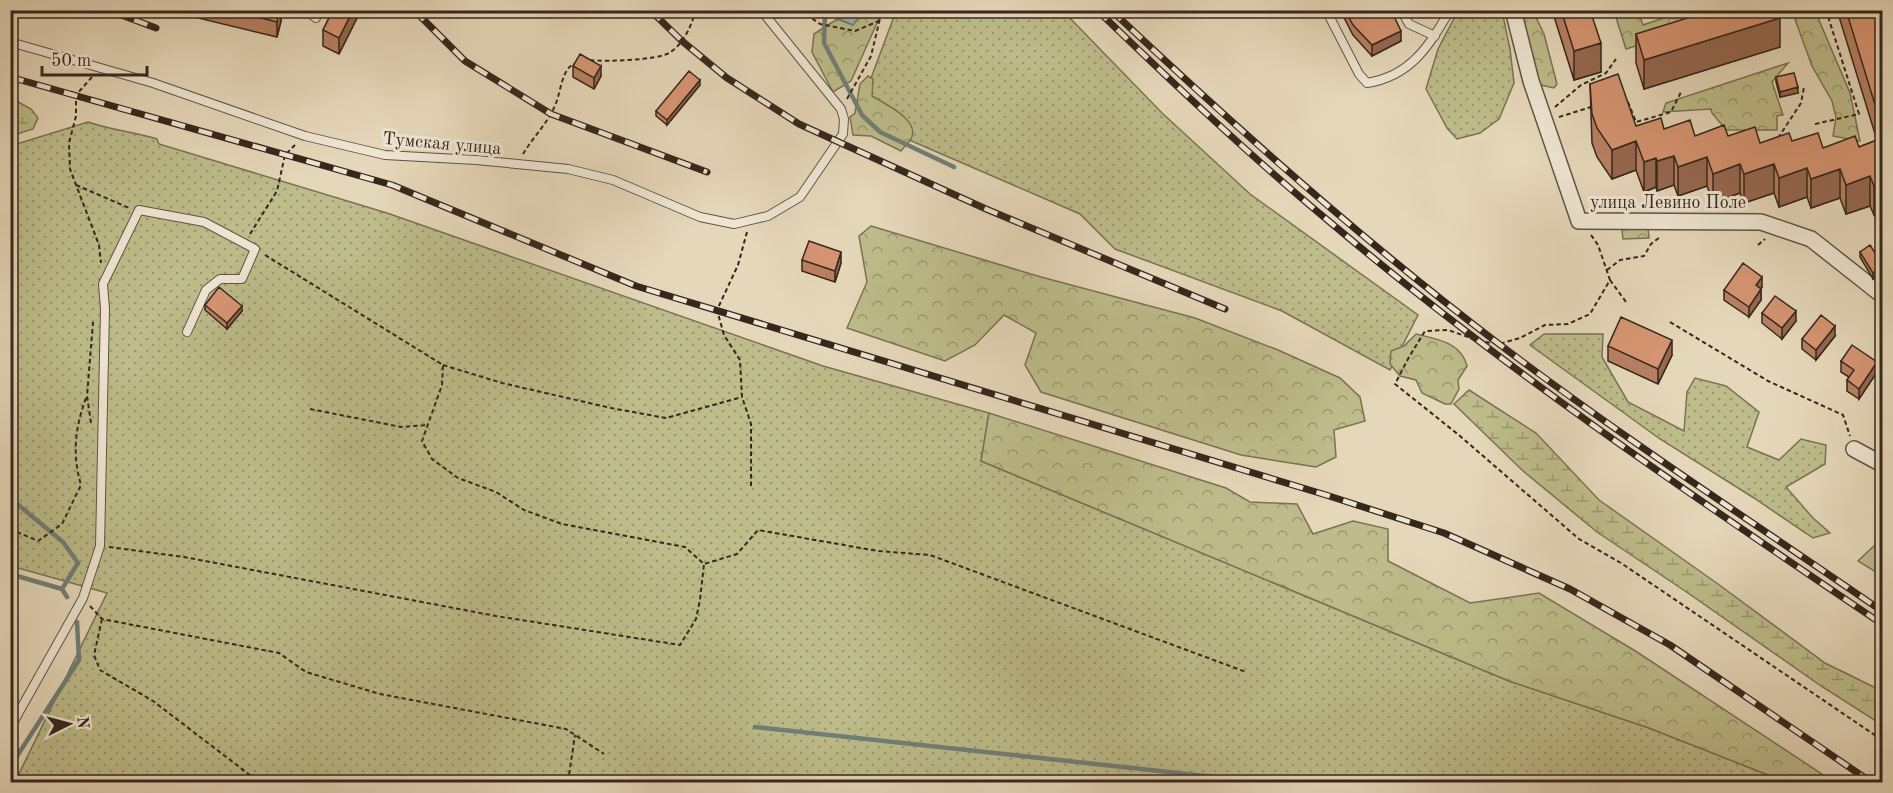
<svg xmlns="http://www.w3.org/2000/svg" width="1893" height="793" font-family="'Old Standard TT',serif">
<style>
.grass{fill:url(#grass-dots);stroke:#7a7254;stroke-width:1.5}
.forest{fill:url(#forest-crowns);stroke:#7a7254;stroke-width:1.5}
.wetland{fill:url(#wetland-marsh);stroke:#7a7254;stroke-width:1.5}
.water{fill:#96b9b4;stroke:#707f78;stroke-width:1.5}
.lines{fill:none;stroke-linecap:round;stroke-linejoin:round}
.stream{stroke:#707f78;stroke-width:4.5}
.lane-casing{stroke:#625344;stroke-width:10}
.street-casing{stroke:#625344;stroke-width:18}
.path{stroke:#36271d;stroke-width:2;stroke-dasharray:4.5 3;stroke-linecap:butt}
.lane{stroke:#eee5d2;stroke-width:8}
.street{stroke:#eee5d2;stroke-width:15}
.rail-casing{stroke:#36271d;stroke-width:7}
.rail{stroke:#eee5d2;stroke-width:4.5;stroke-dasharray:14;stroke-linecap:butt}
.wall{fill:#b88062;stroke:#36271d;stroke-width:1.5}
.shaded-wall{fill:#966850;stroke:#36271d;stroke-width:1.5}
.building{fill:#d69572;stroke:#36271d;stroke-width:1.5}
.labels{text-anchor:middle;stroke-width:6;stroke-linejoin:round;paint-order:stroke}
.street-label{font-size:18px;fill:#36271d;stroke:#eee5d2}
</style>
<defs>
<pattern id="grass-dots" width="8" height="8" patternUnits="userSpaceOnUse" patternTransform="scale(1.5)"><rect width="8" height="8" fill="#bdbc8a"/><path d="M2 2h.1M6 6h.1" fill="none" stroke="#9a9970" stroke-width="1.8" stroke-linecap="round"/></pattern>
<pattern id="forest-crowns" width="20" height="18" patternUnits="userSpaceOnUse" patternTransform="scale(1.5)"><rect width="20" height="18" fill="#bdbc8a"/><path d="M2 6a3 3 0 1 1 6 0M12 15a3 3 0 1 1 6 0" fill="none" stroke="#9a9970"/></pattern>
<pattern id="wetland-marsh" width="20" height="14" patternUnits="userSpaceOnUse" patternTransform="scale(1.5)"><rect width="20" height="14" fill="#bdbc8a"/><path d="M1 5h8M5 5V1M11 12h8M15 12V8" fill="none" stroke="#9a9970"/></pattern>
</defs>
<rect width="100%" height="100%" fill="#e5d7b9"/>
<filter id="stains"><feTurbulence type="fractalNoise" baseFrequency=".00333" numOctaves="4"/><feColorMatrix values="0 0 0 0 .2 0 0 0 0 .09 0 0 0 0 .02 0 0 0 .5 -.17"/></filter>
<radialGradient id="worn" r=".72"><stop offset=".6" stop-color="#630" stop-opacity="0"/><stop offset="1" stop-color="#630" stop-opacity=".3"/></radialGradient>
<!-- grass -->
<path class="grass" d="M896 11H1063L1162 113 1250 194 1418 315 1390 370 1282 311 1115 249 1080 214 870 123 864 97Z
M1458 11H1502L1510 49 1514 83 1499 119 1480 133 1457 139 1447 128 1426 89 1438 49Z
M88 122C111 130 134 132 157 139L159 144 387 213 823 366 989 413 981 461 1509 681 1649 728 1786 782H15L107 593 11 566 10 146Z
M1544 334H1603L1602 357 1628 402 1684 431 1687 392 1695 378 1726 386 1759 412 1747 447 1779 460 1801 439 1826 445 1825 464 1786 487 1813 518 1830 533 1813 538 1754 498 1660 439 1530 345Z"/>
<!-- forest -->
<path class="forest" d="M863 11H881L882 12 851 81 833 92 812 52 814 34 837 19 853 25Z
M1517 11H1533L1544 34 1557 84 1554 88 1541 85 1535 75Z
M1614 11H1638L1643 25 1684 11H1743L1626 49Z
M1792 11H1820L1816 13 1850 93 1860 141 1833 136 1836 117 1832 101 1812 66Z
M1788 63 1772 82 1783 115 1777 116V130H1726L1712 113 1711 109 1663 112 1666 103Z
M868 76 873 79 872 96C885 104 921 120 911 139 908 143 904 147 901 151L871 136 853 135 850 117 855 113 860 84Z
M871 226 1041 277 1195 318 1278 350 1340 378 1360 397 1365 421 1334 430 1336 457 1316 467 1241 455 1041 392 1025 365 1036 333 1004 315 975 345 945 361 847 328 867 282 859 236Z
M1648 228 1649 238 1623 239 1622 230Z
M1416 334C1436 339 1461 342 1467 366L1458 380 1459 389 1451 404H1445L1422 393 1416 380 1400 376 1390 364 1391 351 1404 346Z
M989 413 1226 488 1250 502 1297 504 1313 534 1353 521 1388 529V561L1470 603 1539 593 1637 652 1834 782H1786L1649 728 1509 681 981 461Z
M1882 540V576L1858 561 1877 543Z"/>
<!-- wetland -->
<path class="wetland" d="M11 98 31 109 38 118 33 129 11 136Z
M1469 390 1536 433 1599 500 1718 584 1825 663 1882 691V725L1821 686 1688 593 1597 532 1522 470 1454 404Z"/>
<!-- water -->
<path class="water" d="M821 11H863L853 25Z"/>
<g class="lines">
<!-- stream -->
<path class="stream" d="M825 13 824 43 862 115 880 132 954 167
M10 498 63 542 78 563 62 589
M10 574 62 589 67 597
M755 727 1261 782
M10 767 79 660 77 622"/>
<!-- lane casing -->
<g class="lane-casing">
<path id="lane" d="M305 10 316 18
M1326 10 1359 74 1367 83C1411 76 1429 46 1450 10
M1401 10 1409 24 1435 36
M10 42 153 83 305 136 385 155 476 160 568 169 613 180 700 217 734 224 768 216 800 197 843 134 844 119 841 109 761 10
M10 728 83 598 100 546 105 309 103 284 139 210 204 222 255 249 242 279H220L206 290 187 332"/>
</g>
<!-- street casing -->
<g class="street-casing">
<path id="street" d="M1513 10 1531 81 1579 221 1761 222 1811 239 1882 295
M1854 449 1882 464"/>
</g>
<!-- path -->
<path class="path" d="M800 10 820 24 855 31 879 21
M590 60C605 62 658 60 669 53 684 44 691 26 696 10
M92 77 76 95V116L69 143 70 169 99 245 101 263
M847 99 871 56 882 10
M1628 102 1636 122 1671 112 1681 92
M1555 107 1581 85 1606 73 1616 59
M1559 117 1591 107
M1815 124 1859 114 1826 10
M1778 138 1801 103 1804 87
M523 154C533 137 549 122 556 103 561 91 562 67 576 63
M76 185 129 208
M747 232 738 265 717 310 724 335 740 360 742 397 751 424V488
M250 234 277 191 285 155 295 145
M1591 235 1598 245 1610 280 1590 314 1568 324 1545 325 1520 338 1499 344 1479 341 1448 330 1425 331 1409 357 1395 384 1460 436 1579 539 1621 563 1882 740
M1758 245 1765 239
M265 255 443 365 442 385 422 441 432 459 458 478 496 492 524 510 562 524 685 547 704 564 737 554 758 530 878 551 930 555 1246 672
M1607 270 1620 260 1644 256 1651 244 1660 237
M1610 280 1626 302
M1670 322 1768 381 1843 415 1850 436
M443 365 502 383 611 408 666 418 742 397
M310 409 401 427 428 425
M91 423 87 396 93 322
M10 529 38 541 62 524 81 485C72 454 75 428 86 398
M109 547 184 557 496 616 680 645 696 619 700 600 704 564
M90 606 102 619 279 653 306 672 380 694 566 729 604 754
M102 619 94 655 100 670 153 701 259 782
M568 782 575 735"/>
<!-- lane -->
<use href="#lane" class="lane"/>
<!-- street -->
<use href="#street" class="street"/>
<!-- rail casing -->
<g class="rail-casing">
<path id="rail" d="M108 10 156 28
M414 10 465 61 551 114 707 172
M650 10 682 41 727 78 799 124 986 209 1225 309
M1097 10C1173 83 1250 156 1331 223 1505 370 1694 497 1882 624
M1111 10C1235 127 1363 241 1499 344 1623 438 1754 523 1882 611
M10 77 392 185 636 286 1326 495 1444 533 1570 589 1670 645 1871 782"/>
</g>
<!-- rail -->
<use href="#rail" class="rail"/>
</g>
<!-- wall -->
<path class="wall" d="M194 10H281V21L277 37 194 17Z
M333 10H361L339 54 323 46V30Z
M1340 10H1391L1401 41 1372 56 1353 35Z
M1552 10H1590L1601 72 1574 80Z
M1837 10H1876L1882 32V136V135L1876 137Z
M1636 34 1780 47 1644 89 1636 63Z
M573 66 601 76 594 89 573 77Z
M1776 77 1798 93 1780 97 1776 82Z
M1590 84 1636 126 1664 129 1695 136H1728L1760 143 1792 141 1823 148 1859 147 1882 138 1874 215 1870 206 1846 214 1840 198 1811 208 1807 197 1779 207 1774 193 1744 203 1740 193 1713 203 1707 186 1678 196 1674 185 1657 191 1656 187 1644 192 1636 170 1612 179 1597 157 1592 143Z
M700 85 667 125 656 116V111Z
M1860 252 1882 264V273L1873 279 1860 257Z
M802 260 841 263 835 282 802 271Z
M1762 287 1761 289V300L1749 317 1724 300V290Z
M205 305 242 311 227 329 205 310Z
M1762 313 1796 321 1782 339 1762 323Z
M1835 336 1816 360 1802 349V339Z
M1608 346 1672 355 1658 384 1608 361Z
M1841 361 1877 372 1859 399 1847 391V380L1849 377 1841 372Z"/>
<!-- shaded-wall -->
<path class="shaded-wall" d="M279 10H281V21L277 37V22Z
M353 10H361L339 54V38Z
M1780 18V47L1644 89V60Z
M1401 31V41L1372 56V45Z
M1601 43V72L1574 80V51Z
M601 66V76L594 89V78Z
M700 80V85L667 125V120Z
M1798 87V93L1780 97V92Z
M1882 105V135L1876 137V108Z
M1636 141V170L1612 179V150Z
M1674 156V185L1657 191V161Z
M1707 157V186L1678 196V167Z
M1656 158V187L1644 192V162Z
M1740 164V193L1713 203V174Z
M1774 164V193L1744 203V174Z
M1807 168V197L1779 207V178Z
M1840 169V198L1811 208V179Z
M1870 176V206L1846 214V185Z
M1882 183V212L1874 215V186Z
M841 252V263L835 282V271Z
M1882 268V273L1873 279V273Z
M1762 277V287L1756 296V285Z
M1761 289V300L1749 317V307Z
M242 306V311L227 329V323Z
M1796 311V321L1782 339V328Z
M1835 326V336L1816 360V350Z
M1672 340V355L1658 384V369Z
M1877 362V372L1859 399V389Z"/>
<!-- building -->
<path class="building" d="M230 10H279L277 22Z
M333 10H353L339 38 323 30Z
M1345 10H1391L1401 31 1372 45 1353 25Z
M1561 10H1590L1601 43 1574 51Z
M1713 10H1777L1780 18 1644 60 1636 34Z
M1846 10H1876L1882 32V105L1876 108Z
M580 54 601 66 594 78 573 66Z
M689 71 700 80 667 120 656 111Z
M1794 73 1798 87 1780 92 1776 77Z
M1618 74 1636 126 1661 118 1664 129 1690 120 1695 136 1724 125 1728 136 1755 127 1760 143 1789 133 1792 141 1818 133 1823 148 1855 136 1859 147 1882 138V183L1874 186 1870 176 1846 185 1840 169 1811 179 1807 168 1779 178 1774 164 1744 174 1740 164 1713 174 1707 157 1678 167 1674 156 1657 161 1656 158 1644 162 1636 141 1612 150 1597 128 1592 114 1590 84Z
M809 241 841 252 835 271 802 260Z
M1870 245 1882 264V268L1873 273 1860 252Z
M1743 263 1762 277 1756 285 1761 289 1749 307 1724 290Z
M219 287 242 306 227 323 205 305Z
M1775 296 1796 311 1782 328 1762 313Z
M1821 315 1835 326 1816 350 1802 339Z
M1621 317 1672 340 1658 369 1608 346Z
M1852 345 1877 362 1859 389 1847 380 1854 370 1841 361Z"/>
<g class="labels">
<!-- street labels -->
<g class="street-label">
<text transform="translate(442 143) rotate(5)" y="6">Тумская улица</text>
<text x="1668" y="208">улица Левино Поле</text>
</g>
</g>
<!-- margin -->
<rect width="1893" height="793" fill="none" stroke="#e5d7b9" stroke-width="36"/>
<rect x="12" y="12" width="1869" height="769" fill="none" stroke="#36271d" stroke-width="3"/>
<rect x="18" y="18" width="1857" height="757" fill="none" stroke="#36271d" stroke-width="1.5"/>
<!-- north arrow -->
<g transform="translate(69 724) rotate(84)" stroke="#eee5d2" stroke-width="4.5" paint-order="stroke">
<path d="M0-4.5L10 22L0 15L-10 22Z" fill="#36271d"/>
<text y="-9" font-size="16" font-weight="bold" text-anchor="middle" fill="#36271d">N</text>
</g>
<!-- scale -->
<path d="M42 66v9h105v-9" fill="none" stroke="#36271d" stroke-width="3"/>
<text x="51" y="66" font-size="18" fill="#36271d" stroke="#eee5d2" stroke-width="4.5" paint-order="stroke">50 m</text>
<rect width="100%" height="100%" filter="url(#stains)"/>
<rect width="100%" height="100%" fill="url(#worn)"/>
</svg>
